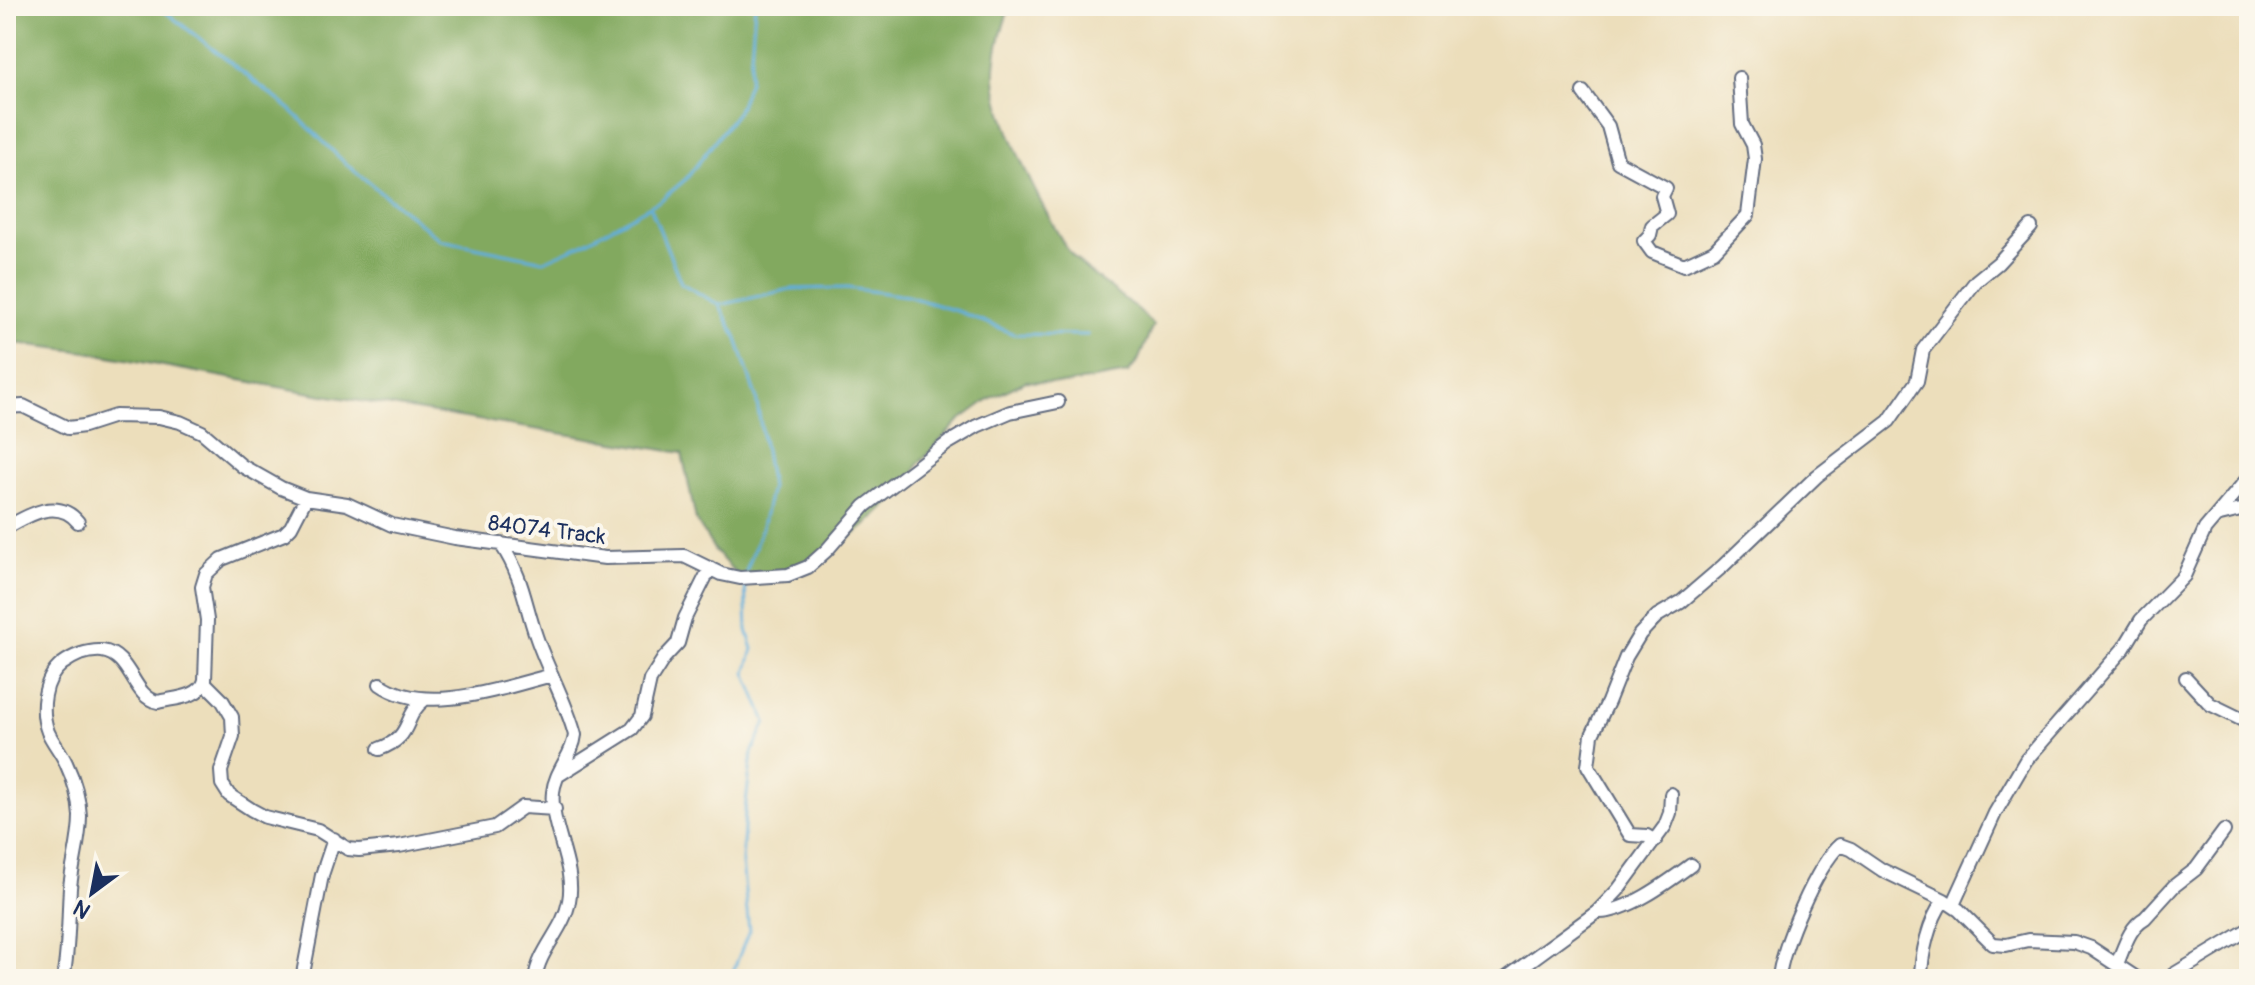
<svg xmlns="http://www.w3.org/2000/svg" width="2255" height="985" font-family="Pangolin,sans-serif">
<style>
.forest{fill:#82a95f;stroke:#4e6c5e;stroke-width:2}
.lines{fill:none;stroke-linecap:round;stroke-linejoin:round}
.stream{stroke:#61aedb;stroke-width:3}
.minor-casing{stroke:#646c7f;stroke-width:16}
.minor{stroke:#fff;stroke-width:12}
.labels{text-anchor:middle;stroke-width:8;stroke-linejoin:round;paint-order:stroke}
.street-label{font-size:22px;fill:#1b2f5e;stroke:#fbf7ec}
</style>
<rect width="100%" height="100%" fill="#fbf7ec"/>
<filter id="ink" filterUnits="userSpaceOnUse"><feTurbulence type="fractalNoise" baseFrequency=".0125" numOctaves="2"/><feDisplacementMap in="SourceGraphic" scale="16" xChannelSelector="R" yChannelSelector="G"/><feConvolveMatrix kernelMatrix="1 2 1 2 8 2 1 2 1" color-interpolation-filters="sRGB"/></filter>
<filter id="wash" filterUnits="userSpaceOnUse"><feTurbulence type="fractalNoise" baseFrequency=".006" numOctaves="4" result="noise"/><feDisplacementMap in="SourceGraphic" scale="32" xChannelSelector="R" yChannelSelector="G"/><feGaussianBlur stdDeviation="1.8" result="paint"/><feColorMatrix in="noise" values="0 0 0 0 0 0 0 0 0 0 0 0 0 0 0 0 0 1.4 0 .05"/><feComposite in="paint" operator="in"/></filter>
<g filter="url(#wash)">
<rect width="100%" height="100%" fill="#ecdebb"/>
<!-- forest -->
<path class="forest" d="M6 6H1010C1002 30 994 53 995 78 997 121 1044 211 1067 249 1091 280 1128 296 1153 325L1138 361 1128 373 1064 384 1026 381 989 399 959 421 919 463 910 481 897 496 864 527 814 564 740 578 715 551 696 520 682 453 317 394 87 352 6 342Z"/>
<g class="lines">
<!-- stream -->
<path class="stream" d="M158 6 291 110 347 165 441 240 544 261 580 245 661 200 686 179 738 111 749 81 755 6
M651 208 681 283 719 305 736 336 756 397 771 487 762 527 746 572
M720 305 790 289 848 288 907 296 960 312 1014 334 1088 335
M730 979 749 931 742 862 745 811 752 753 766 722 746 673 753 649 747 630 745 584"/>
</g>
</g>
<g filter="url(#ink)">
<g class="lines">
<!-- minor casing -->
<g class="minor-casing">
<path id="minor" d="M1583 92 1608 126 1618 162 1666 188 1662 196 1667 214 1652 226 1650 235 1644 241 1652 252 1684 265 1714 251 1748 215 1755 159 1753 145 1742 124 1739 78
M6 407 23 406 68 428 84 426 115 416 159 417 180 422 202 432 242 466 281 488 306 498 347 504 392 525 455 538 605 558 684 556 721 574 740 578 788 575 808 567 827 550 865 506 948 443 977 426 1010 412 1058 402
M2216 516 2249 508
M6 528C28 515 58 497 78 522
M501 544C523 578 524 601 536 636 547 669 566 701 575 735 573 755 555 771 553 792 549 826 576 865 569 901 564 930 539 949 535 979
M2186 678 2210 704 2249 723
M205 683 222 700 232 717 233 736 221 771 222 784 229 795 252 810 265 817 318 830 348 849 359 850 399 846 495 827 523 807 555 809
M380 684C425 716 502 688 552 675
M379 749C415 736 401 718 425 699
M559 775 632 729 642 716 650 680 664 658 678 643 685 618 710 568
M1655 841 1647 836 1630 835 1588 766 1592 735 1608 702 1626 657 1640 634 1657 616 1681 602 1723 566 1817 476 1889 421 1917 381 1923 350 1976 281 1998 263 2031 227
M1953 905 1995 813 2026 760 2124 648 2141 620 2184 576 2205 529 2249 477
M1597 912C1625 914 1668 882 1691 865
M2117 964C2124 948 2129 927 2145 918L2174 886 2196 869 2224 831
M63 979C69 949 68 919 70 888 72 864 80 841 80 816 79 797 74 780 66 763 61 752 53 743 48 732 40 711 43 679 62 664 73 656 88 650 102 651 132 655 132 697 158 702 173 698 201 698 205 680L207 620 202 587 206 574 222 559 284 534 291 527 306 498
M302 979 322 875 334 839
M1505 979 1597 912 1618 890 1665 826 1670 813 1671 794
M1779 979C1780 950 1818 863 1840 845L1851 849 1882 870 1944 900 1959 910 1993 944 2006 945 2028 940 2074 942 2091 948 2138 979
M1921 979C1921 954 1929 920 1944 900
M2166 979 2249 929"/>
</g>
<!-- minor -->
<use href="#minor" class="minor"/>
</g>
</g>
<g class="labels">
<!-- street labels -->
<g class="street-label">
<text transform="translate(547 529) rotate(7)" y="8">84074 Track</text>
</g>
</g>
<!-- margin -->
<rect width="2255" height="985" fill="none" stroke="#fbf7ec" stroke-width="32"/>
<!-- north arrow -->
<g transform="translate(92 893) rotate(212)" stroke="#fbf7ec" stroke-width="6" paint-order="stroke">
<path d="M0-6L14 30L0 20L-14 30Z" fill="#1b2f5e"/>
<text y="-12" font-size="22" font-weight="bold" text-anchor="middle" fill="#1b2f5e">N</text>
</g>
</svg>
